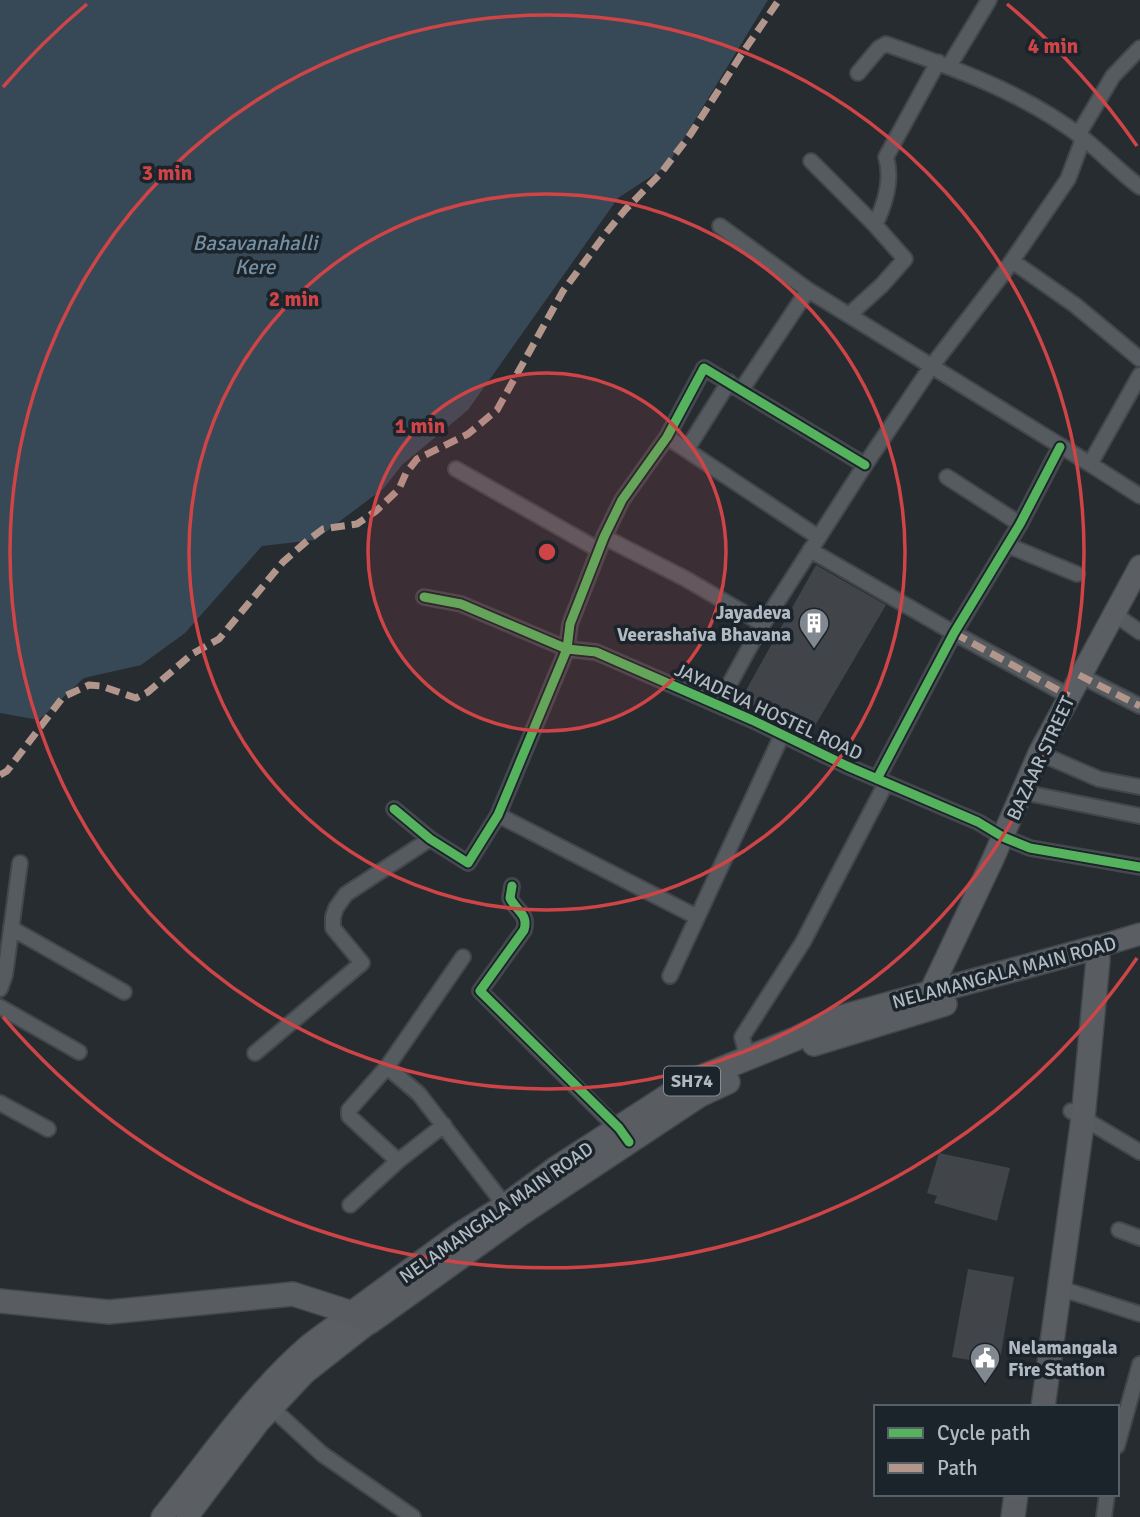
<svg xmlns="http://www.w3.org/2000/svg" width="1140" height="1517" font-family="Signika,sans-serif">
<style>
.water{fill:#374956}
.building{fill:#414549}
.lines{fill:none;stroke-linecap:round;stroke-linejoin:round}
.street-casing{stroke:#43474b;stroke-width:18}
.secondary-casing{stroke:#42474b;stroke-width:24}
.primary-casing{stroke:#42474b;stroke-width:26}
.street{stroke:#565b60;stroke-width:14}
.secondary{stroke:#5b5f64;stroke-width:21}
.primary{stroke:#595d61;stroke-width:23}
.quiet{stroke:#b2968c;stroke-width:7;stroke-dasharray:14 7;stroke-linecap:butt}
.cycleway-casing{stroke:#1c242b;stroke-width:13}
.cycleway{stroke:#56b35d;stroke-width:9}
.ring{fill:none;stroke:#cf4547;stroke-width:3.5}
.labels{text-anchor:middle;stroke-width:7;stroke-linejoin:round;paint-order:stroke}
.shield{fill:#1c242b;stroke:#848d95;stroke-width:2}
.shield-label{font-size:18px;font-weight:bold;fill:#b1bac2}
.poi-label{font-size:19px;font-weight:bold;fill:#b1bac2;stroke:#1c242b;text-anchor:end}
.street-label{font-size:19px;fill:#b1bac2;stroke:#1c242b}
.water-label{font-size:21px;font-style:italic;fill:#758fa2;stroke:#1c242b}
.centre{fill:#cf4547;stroke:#1c242b;stroke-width:3.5}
.ring-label{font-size:21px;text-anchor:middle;font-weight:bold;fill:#cf4547;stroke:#1c242b;stroke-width:7;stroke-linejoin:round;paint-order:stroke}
</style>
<rect width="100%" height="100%" fill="#272c31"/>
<!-- water -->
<path class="water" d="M0 0H768L667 166 618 198 468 410 402 465 384 488 315 540 262 546 185 633 141 665 84 678 39 720 0 713Z"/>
<!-- building -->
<path class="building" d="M816 565 886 605 809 736 741 699Z
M939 1153 1010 1168 997 1221 934 1203 937 1196 927 1193Z
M968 1269 1014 1277 999 1365 952 1357Z"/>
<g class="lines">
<!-- street casing -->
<g class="street-casing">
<path id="street" d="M949 66 989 0
M858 73 879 48 886 44C954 68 1025 93 1083 138 1103 154 1120 172 1140 187
M1078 135 1113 76 1140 48
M811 161 875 225
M720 226 808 290 1090 464 1140 375
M1012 261 1075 305 1140 359
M849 315 882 285 905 259 875 225C885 204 893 180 886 157L938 62
M742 389 808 290
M667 437 818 537
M687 449 729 382
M1090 464 1140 496
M456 469 599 550
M947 477 1020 524
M604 537 686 579 763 624
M1007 545 1077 574
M810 550 954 633 1069 696
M424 597 461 604 567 649 596 652 752 720 847 766 978 822 1003 837 1030 848 1140 867
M1113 613 1140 632
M1079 675 1140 706
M718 705 758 632 865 465 931 367 1005 271 1068 179 1083 139
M1039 753 1099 779 1140 787
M877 779 954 633 1020 524 1060 447
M1022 792 1140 816
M394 809 430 839 468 863 498 815 567 649 570 624 604 537 622 500 667 437 704 368 865 465
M498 815 697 917
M512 886 510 898C516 911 529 914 524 930L480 991 622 1133
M11 928 124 992
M0 973 5 975 20 863
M670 976 782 735
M0 989 5 975
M0 1007 79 1052
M255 1053 362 963 333 928V917L336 908 346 894 430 839
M748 1058 742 1037 803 942 886 783
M387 1067 419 1094 510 1212
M0 1103 48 1129
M1071 1111 1140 1152
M444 1125 398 1161 349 1116V1110L387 1067 463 957
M350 1205 398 1161
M1119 1230 1140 1238
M1059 1288 1140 1314
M272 1408 322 1454 413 1517
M1117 1446 1140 1364
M1104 1517 1107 1494"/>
</g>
<!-- secondary casing -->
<g class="secondary-casing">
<path id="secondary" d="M1097 947 1140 934
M930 992 993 859 1039 753 1140 566
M162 1517C209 1459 252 1394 309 1345 323 1334 338 1324 352 1313
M187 1517 259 1422 305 1373 370 1322"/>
</g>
<!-- primary casing -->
<g class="primary-casing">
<path id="primary" d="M814 1044 945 1004
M0 1301 109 1312 293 1294 352 1313 370 1322 519 1215 700 1095 728 1082
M352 1313 460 1234 505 1206 555 1169 691 1081 795 1039 841 1017 1097 947 1098 960 1083 1118 1043 1407
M1013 1517 1016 1494"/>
</g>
<!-- street -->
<use href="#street" class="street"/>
<!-- secondary -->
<use href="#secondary" class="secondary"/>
<!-- primary -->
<use href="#primary" class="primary"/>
<!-- quiet -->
<path class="quiet" d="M954 633 1069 696
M1079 675 1140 706
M0 775 7 771 63 697 89 685 101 686 136 698 148 692 192 654 219 639 283 562 307 541 323 529 357 524 376 511 399 489 406 473 417 459 468 434 497 410 563 291 606 233 625 210 661 173 690 135 743 52 779 0"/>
<!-- cycleway casing -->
<g class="cycleway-casing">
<path id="cycleway" d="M424 597 461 604 567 649 596 652 752 720 847 766 978 822 1003 837 1030 848 1140 867
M877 779 954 633 1020 524 1060 447
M394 809 430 839 468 863 498 815 567 649 570 624 604 537 622 500 667 437 704 368 865 465
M512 886 510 898C516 911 529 914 524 930L480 991 619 1128 629 1142"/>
</g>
<!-- cycleway -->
<use href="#cycleway" class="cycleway"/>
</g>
<!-- distance rings -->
<circle cx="547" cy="552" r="179" fill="#cf4547" fill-opacity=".12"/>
<g class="ring">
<circle cx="547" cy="552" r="179"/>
<circle cx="547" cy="552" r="358"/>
<circle cx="547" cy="552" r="537"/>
<path d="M1137 958A716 716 0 0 1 3 1017M3 87A716 716 0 0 1 87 4M1007 4A716 716 0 0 1 1137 146"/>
</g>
<!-- icons -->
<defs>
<g id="building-pin" transform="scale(1.575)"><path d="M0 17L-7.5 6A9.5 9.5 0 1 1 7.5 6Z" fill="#81888f" stroke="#1c242b"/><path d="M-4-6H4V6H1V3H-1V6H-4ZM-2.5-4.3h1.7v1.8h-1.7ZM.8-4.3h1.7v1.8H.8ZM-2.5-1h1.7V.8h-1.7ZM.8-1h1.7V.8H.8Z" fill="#fff"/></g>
<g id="civic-pin" transform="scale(1.575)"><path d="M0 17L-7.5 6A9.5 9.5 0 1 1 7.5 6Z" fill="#81888f" stroke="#1c242b"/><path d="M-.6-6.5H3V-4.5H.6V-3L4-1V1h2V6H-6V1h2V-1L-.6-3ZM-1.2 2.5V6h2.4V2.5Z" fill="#fff"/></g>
</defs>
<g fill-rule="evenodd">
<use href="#building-pin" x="814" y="623"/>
<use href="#civic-pin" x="985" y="1358"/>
</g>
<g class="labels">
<!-- shield labels -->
<rect class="shield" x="664" y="1066.5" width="56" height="29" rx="5"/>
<g class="shield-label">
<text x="692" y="1087">SH74</text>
</g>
<!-- poi labels -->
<g class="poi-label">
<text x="791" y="619">Jayadeva<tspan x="791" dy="22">Veerashaiva Bhavana</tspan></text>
<text x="1008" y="1354" text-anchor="start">Nelamangala<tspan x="1008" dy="22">Fire Station</tspan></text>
</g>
<!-- street labels -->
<g class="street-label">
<text transform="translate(769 711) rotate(25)" y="7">JAYADEVA HOSTEL ROAD</text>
<text transform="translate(1040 758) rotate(-65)" y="7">BAZAAR STREET</text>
<text transform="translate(1004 972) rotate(-15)" y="7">NELAMANGALA MAIN ROAD</text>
<text transform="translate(496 1212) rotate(-35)" y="7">NELAMANGALA MAIN ROAD</text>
</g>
<!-- water labels -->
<g class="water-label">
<text x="255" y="250">Basavanahalli<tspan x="255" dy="24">Kere</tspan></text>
</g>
</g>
<circle cx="547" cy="552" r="10" class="centre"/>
<g class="ring-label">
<text x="1053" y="53">4 min</text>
<text x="167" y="180">3 min</text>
<text x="294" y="306">2 min</text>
<text x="420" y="433">1 min</text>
</g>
<!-- legend -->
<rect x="874" y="1405" width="245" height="91" fill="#1c242b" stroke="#586067" stroke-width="2"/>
<rect x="888" y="1428" width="35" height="10" fill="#56b35d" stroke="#586067" stroke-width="2"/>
<text x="937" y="1440" font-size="21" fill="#b1bac2">Cycle path</text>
<rect x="888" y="1463" width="35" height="10" fill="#b2968c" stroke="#586067" stroke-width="2"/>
<text x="937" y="1475" font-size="21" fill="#b1bac2">Path</text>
</svg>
